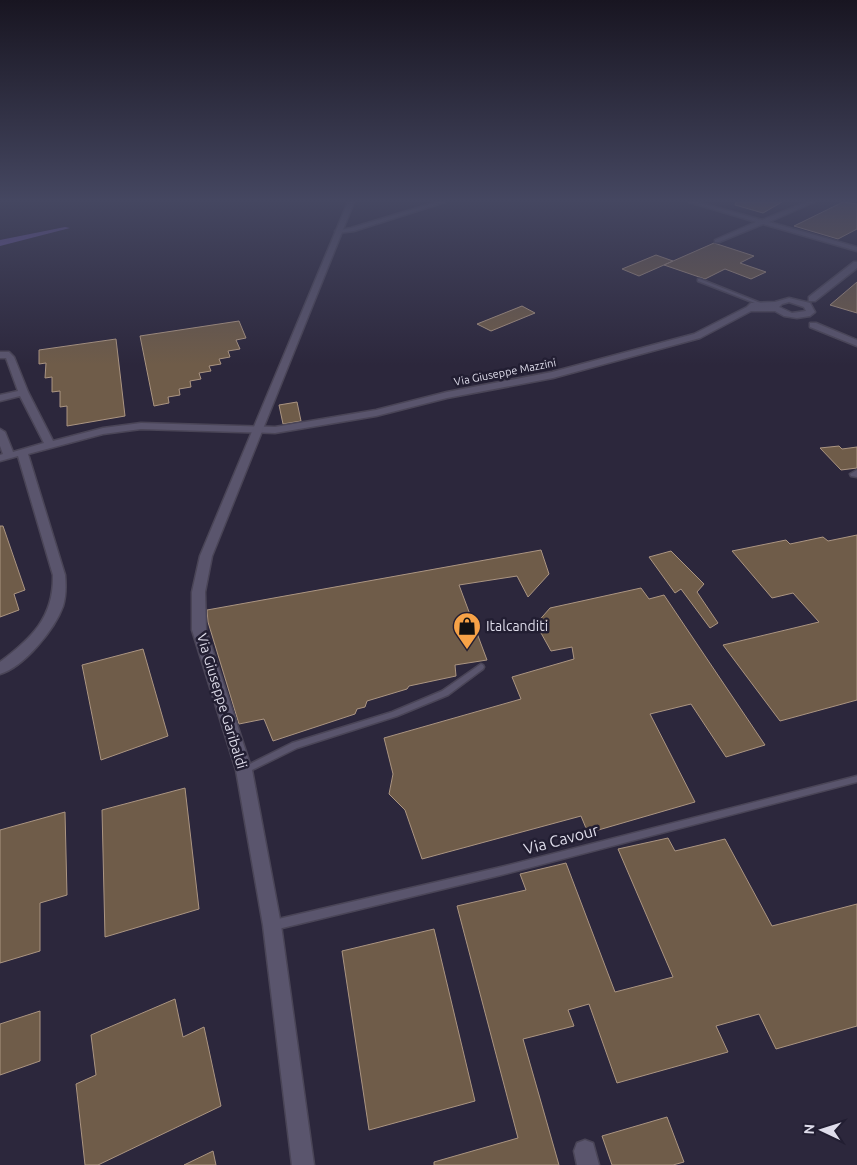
<svg xmlns="http://www.w3.org/2000/svg" width="857" height="1165" font-family="Ubuntu,sans-serif">
<style>
.forest{fill:#6a55a2}
.building{fill:#6f5c49;stroke:#ab9582}
.lines{fill:none;stroke-linecap:round;stroke-linejoin:round}
.service-casing{stroke:#4a4557;stroke-width:3}
.minor-casing{stroke:#4a4557;stroke-width:3}
.tertiary-casing{stroke:#4a4557;stroke-width:3}
.service{fill:#5a556d;fill-rule:evenodd}
.minor{fill:#5a556d;fill-rule:evenodd}
.tertiary{fill:#5a556d;fill-rule:evenodd}
.labels{text-anchor:middle;stroke-width:5;stroke-linejoin:round;paint-order:stroke}
.far-street-label{font-size:11px;fill:#dfddeb;stroke:#221e32}
.poi-label{font-size:14px;fill:#dfddeb;stroke:#221e32;text-anchor:start}
.street-label{font-size:14px;fill:#dfddeb;stroke:#221e32}
.near-street-label{font-size:16px;fill:#dfddeb;stroke:#221e32}
</style>
<rect width="100%" height="100%" fill="#2c273c"/>
<!-- forest -->
<path class="forest" d="M65 227 70 228 0 246V240Z"/>
<!-- building -->
<path class="building" d="M736 202H782L763 213 735 205Z
M843 202 857 204V229L838 239 794 226Z
M714 243 754 256 740 263 766 272 751 279 725 269 705 279 664 265Z
M656 255 673 261 639 276 622 269Z
M857 282V313L830 305Z
M522 306 535 313 491 331 477 324Z
M239 321 246 338 236 340 240 349 228 351 230 357 219 359 221 364 209 366 211 371 199 373 201 379 190 381 191 387 179 389 180 395 168 397 169 403 154 406 140 336Z
M116 339 125 416 67 426V406L60 407V391L52 392V377L45 378 46 363 39 364V350Z
M297 402 301 421 283 424 279 405Z
M839 446 842 449 857 447V468L841 470 820 448Z
M0 526H3L25 590 14 594 19 610 0 617Z
M857 535V700L780 721 723 645 819 622 793 593 772 598 732 551 786 540 790 544 823 537 828 541Z
M541 550 549 574 528 597 517 576 459 585 487 660 455 665 456 676 409 686 407 689 367 701 365 707 357 709 355 714 273 741 264 719 239 724 208 622 207 610Z
M671 551 704 584 697 592 718 623 710 628 681 589 675 593 649 557Z
M641 588 649 599 664 595 765 745 726 757 691 704 650 714 695 802 588 833 581 816 422 859 405 810 389 794 393 774 384 738 521 699 512 677 574 659 572 647 551 651 536 624 550 608Z
M143 649 168 736 101 760 82 665Z
M185 788 199 909 105 937 102 810Z
M65 812 67 895 40 903V951L0 963V830Z
M668 838 675 851 725 839 772 926 857 904V1026L776 1049 759 1014 716 1026 728 1052 617 1083 589 1004 568 1010 574 1026 523 1039 559 1165H434V1162L518 1138 457 906 526 890 520 874 566 863 615 992 673 977 618 849Z
M434 929 475 1101 369 1130 342 951Z
M175 999 183 1037 204 1027 221 1106 98 1165H85L76 1084 96 1075 91 1035Z
M40 1011V1061L0 1075V1024Z
M667 1117 684 1162 673 1165H612L602 1136Z
M213 1151 216 1165H184Z"/>
<g class="lines">
<!-- service casing -->
<g class="service-casing">
<path id="service" d="M698 279H700L763 304 760 305 698 281Z
M481 664 483 665 484 667 483 669 448 695 397 716 297 748 248 772 245 773 242 772 241 770 242 768 292 743 392 712 442 691Z
M857 776V782L501 875 274 930 271 928 269 925 271 922 274 920 501 867Z"/>
</g>
<!-- minor casing -->
<g class="minor-casing">
<path id="minor" d="M437 202H445L354 231 338 233 335 231 351 228Z
M689 202H697L762 220 807 202H814L769 222 857 247V251L763 224 719 242H715V240L756 222Z
M854 262H857V268L815 301H809V297Z
M789 298 810 303 815 312 810 316 797 318 784 316 775 311H751L700 338 553 378 447 398 376 416 275 433 141 429 103 434 28 454 65 575C66 586 66 596 63 606 55 629 24 667 0 674V662C32 638 54 617 53 575L18 456 0 461V455L3 454 0 446V429L5 432 13 452 44 443 20 396 0 401V395L18 391 6 358H0V352H9L14 357 28 392 53 441 103 428 141 423 275 427 376 410 447 392 552 372 694 334 747 307 751 303 775 302ZM789 302 804 307 806 311 792 313 779 307 782 304Z
M810 323H816L857 340V346L810 327Z
M857 470V477L851 476 850 474Z
M585 1140 593 1143 599 1165H577L574 1151 577 1143Z"/>
</g>
<!-- tertiary casing -->
<g class="tertiary-casing">
<path id="tertiary" d="M348 202H354L212 556 205 592 206 630 252 770 281 925 314 1165H292L263 925 236 770 192 630V592L200 556Z"/>
</g>
<!-- service -->
<use href="#service" class="service"/>
<!-- minor -->
<use href="#minor" class="minor"/>
<!-- tertiary -->
<use href="#tertiary" class="tertiary"/>
</g>
<!-- sky -->
<linearGradient id="sky" x2="0" y2="1"><stop stop-color="#181521"/><stop offset="0.55" stop-color="#454761"/><stop offset="1" stop-color="#454761" stop-opacity="0"/></linearGradient>
<rect width="857" height="365" fill="url(#sky)"/>
<!-- icons -->
<defs>
<g id="shop-pin" transform="scale(1.4375)"><path d="M0 17L-7.5 6A9.5 9.5 0 1 1 7.5 6Z" fill="#f6a247" stroke="#221e32"/><path d="M-5-2.5h2.3a2.7 3.5 0 0 1 5.4 0H5L5.5 6h-11ZM-1.5-2.5h3a1.5 2.3 0 0 0-3 0Z" fill="#111"/></g>
</defs>
<g fill-rule="evenodd">
<use href="#shop-pin" x="467" y="626"/>
</g>
<g class="labels">
<!-- far-street labels -->
<g class="far-street-label">
<text transform="translate(505 372) rotate(-11)" y="4">Via Giuseppe Mazzini</text>
</g>
<!-- poi labels -->
<g class="poi-label">
<text x="486" y="631">Italcanditi</text>
</g>
<!-- street labels -->
<g class="street-label">
<text transform="translate(222 701) rotate(73)" y="5">Via Giuseppe Garibaldi</text>
</g>
<!-- near-street labels -->
<g class="near-street-label">
<text transform="translate(561 839) rotate(-15)" y="6">Via Cavour</text>
</g>
</g>
<!-- north arrow -->
<g transform="translate(822 1130) rotate(274)" stroke="#221e32" stroke-width="4" paint-order="stroke">
<path d="M0-4L9 19L0 12L-9 19Z" fill="#dfddeb"/>
<text y="-8" font-size="14" font-weight="bold" text-anchor="middle" fill="#dfddeb">N</text>
</g>
</svg>
